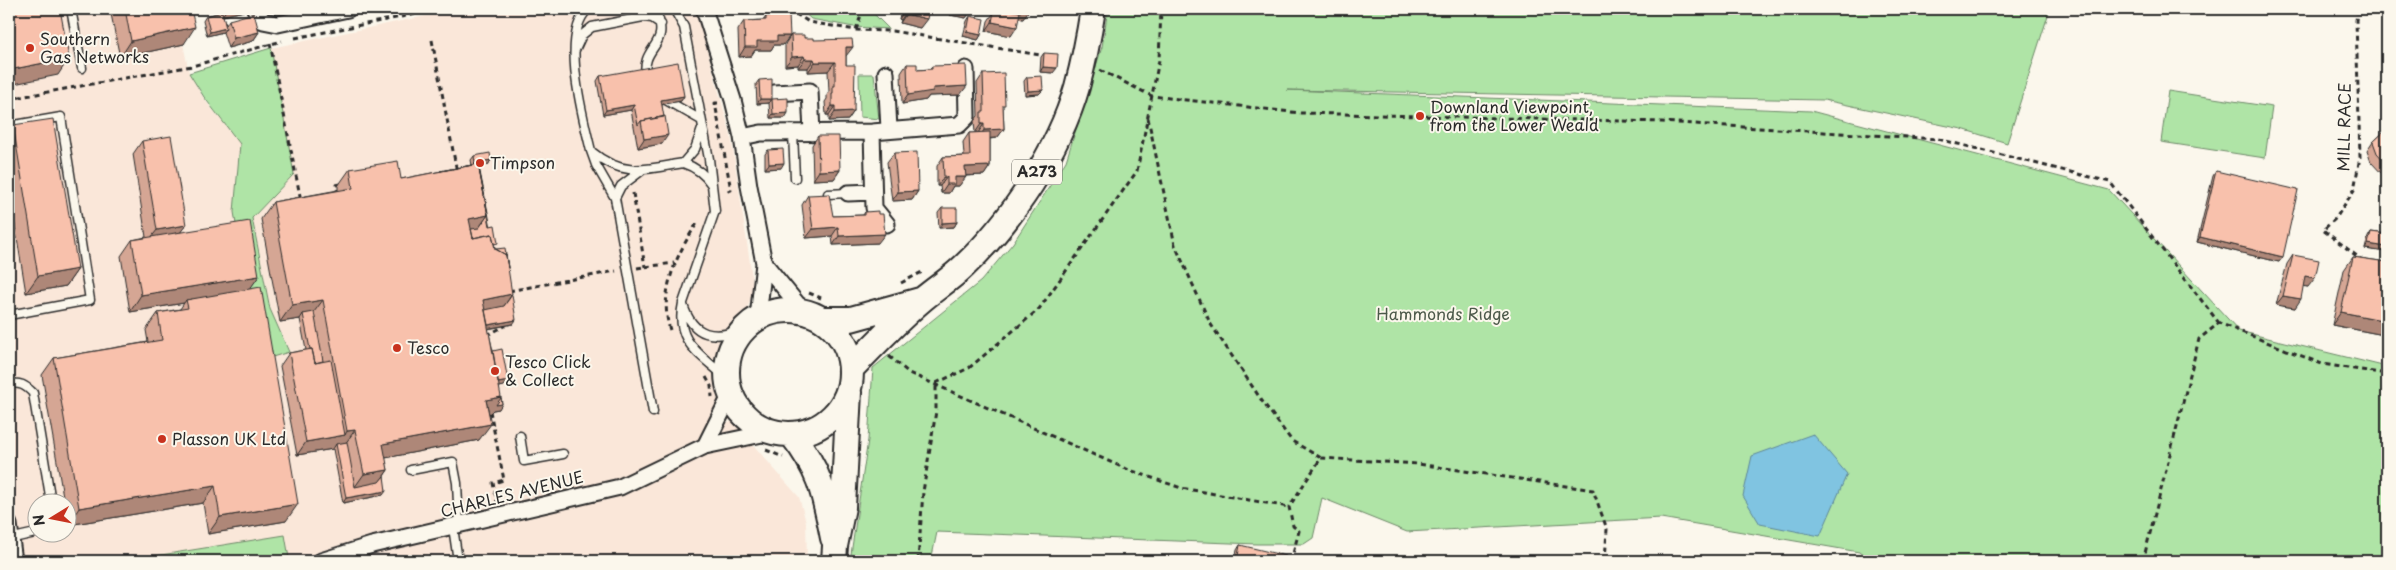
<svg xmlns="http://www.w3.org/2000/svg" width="2396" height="570" font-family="'Playpen Sans',sans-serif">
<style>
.built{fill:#fae7d9;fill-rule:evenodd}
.green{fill:#afe4a6;stroke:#6d8868}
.water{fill:#80c4e1;stroke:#5e8798}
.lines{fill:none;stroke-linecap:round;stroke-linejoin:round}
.lane-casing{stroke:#2b2b2b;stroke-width:11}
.street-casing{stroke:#2b2b2b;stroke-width:19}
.primary-casing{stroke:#2b2b2b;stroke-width:28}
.path{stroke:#2b2b2b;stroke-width:3;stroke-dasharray:5 4;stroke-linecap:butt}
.lane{stroke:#fbf7ec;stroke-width:8}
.street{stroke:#fbf7ec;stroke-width:15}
.primary{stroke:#fbf7ec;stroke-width:24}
.wall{fill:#d5a694;stroke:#2b2b2b}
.shaded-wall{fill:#ae8778;stroke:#2b2b2b}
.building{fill:#f8c1ac;stroke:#2b2b2b}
.poi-dot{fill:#c8321e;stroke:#fbf7ec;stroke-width:2}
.labels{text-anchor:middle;stroke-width:4;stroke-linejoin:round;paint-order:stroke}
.shield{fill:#fbf7ec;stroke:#696865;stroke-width:1}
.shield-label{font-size:15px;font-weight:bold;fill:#2b2b2b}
.poi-label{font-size:16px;fill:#2b2b2b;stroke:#fbf7ec;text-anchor:start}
.street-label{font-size:16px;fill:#2b2b2b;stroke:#fbf7ec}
.park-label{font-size:16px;fill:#4c594a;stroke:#fbf7ec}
</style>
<rect width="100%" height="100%" fill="#fbf7ec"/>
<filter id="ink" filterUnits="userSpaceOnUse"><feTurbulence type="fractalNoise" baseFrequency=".02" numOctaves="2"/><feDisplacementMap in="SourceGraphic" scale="10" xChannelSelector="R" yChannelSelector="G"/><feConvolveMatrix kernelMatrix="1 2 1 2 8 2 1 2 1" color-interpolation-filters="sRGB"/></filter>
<g filter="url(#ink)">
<!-- built -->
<path class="built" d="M9 9H176L189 73 205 100 240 143 234 212 247 293 289 351 270 309 252 218 294 174 271 48 459 9H696L731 136 754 290 727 363 741 411 724 424 732 421 799 497 806 522 807 561H9ZM38 502H68V532H38Z"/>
<!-- green -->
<path class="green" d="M804 9H869L889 29 854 27 811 19 802 11Z
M1108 9H2050L2007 143 1962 129 1824 100 1287 90 1811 111 2109 190 2239 331 2387 367V561H1870L1859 552 1661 518 1407 532 1322 498 1313 538 1304 544H1257L937 532 931 561H850L868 440 873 368 981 281 1013 243 1066 161 1102 47Z
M271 48 294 174 252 218 270 309 289 352 259 361 234 212 240 144 204 97 189 73Z
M859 74H874L879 119 860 117Z
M2168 91 2272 107 2265 158 2161 142Z
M285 535 289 558 280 561H124Z"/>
<!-- water -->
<path class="water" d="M1813 434 1847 474 1820 536 1760 524 1743 496 1752 456Z"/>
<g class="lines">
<!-- lane casing -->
<g class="lane-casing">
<path id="lane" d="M71 9 82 68
M588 9C560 35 583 117 591 151L596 165 615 198 653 412
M674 9 684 27 709 159 715 211 683 303C674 344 702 354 727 379
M575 50 582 35 592 27 643 17 652 18 661 24
M646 78C640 43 673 49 655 9
M664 99 701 120
M9 126 61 117 90 300 9 315
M793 133 795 178
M592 152C623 178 647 169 683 163 695 167 705 174 712 185
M683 163 695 149 702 129
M828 194 848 193
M615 198 621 186 641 171
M683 305C693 337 714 340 744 329
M9 384C20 382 25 385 33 393L51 502
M520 436 524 461 563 454
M411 470 453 462 457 483 459 525
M453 527 458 561
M9 539 40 532"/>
</g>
<!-- street casing -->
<g class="street-casing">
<path id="street" d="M255 9 263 21 278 24 348 9
M704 9 733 100 742 137 749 186 764 263 758 318
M886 73 889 129
M774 93 810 91 812 133
M872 132 874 208 887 224
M742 137 761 133 872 132 959 125 967 117 966 69
M848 193 873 192
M764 263 803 311
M705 446 731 394
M9 524 14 561
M321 561 372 545 620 487 705 446 771 432"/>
</g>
<!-- primary casing -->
<g class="primary-casing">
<path id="primary" d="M727 372a62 62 0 1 1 124 0a62 62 0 1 1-124 0Z
M822 319H851L920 300
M852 368C875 344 898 320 923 299 936 288 952 278 964 266 1012 221 1059 150 1077 87 1084 61 1089 35 1093 9
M792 435C821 472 824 494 833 538
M834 561 835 546 843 507 849 392"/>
</g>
<!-- path -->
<path class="path" d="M788 9 809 22 856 30 892 31 1046 56
M2358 9 2356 20 2360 157 2354 190 2336 218 2323 230 2362 260
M856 30 863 9
M295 38 442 9
M432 40 457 172
M270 43 301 201
M1100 70 1152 96 1300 113 1662 122 1938 139 2110 182 2219 323
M9 99 192 66 282 41
M718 103H715L731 190 724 192
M1148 118 1175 245 1210 323 1262 401 1292 441 1321 458
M633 193 645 267
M338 194 336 185 341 184
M637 268 674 263
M901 283 922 272
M509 291 616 271
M809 293 821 298
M670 330C658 292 677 253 698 222
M487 335 505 326 506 323
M889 356 909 373 1124 468 1181 488 1289 507
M706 377 711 386 712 397
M936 383 969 368 1039 309 1137 171 1159 60 1161 9
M490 411 504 480 493 483 497 502
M766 450 783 457
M918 561 923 492 936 411V384
M1291 561 1299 531 1293 526 1289 507 1321 458 1418 464 1593 490 1607 529 1605 561
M2143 561 2199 339 2219 323 2322 364 2387 374"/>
<!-- lane -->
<use href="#lane" class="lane"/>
<!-- street -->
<use href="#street" class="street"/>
<!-- primary -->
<use href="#primary" class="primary"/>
</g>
<!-- wall -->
<path class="wall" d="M110 9H191L184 44 120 58Z
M220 9H246L244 11 223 16 226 25 229 20 259 32 253 41 228 48 223 32 207 36 203 21 206 16 221 12Z
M901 9H929L920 28 900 23 901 20 899 19Z
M951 9H972L966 18 950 15Z
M998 9 1009 10 1005 9H1029L1023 19 1019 18 1011 36 986 31 988 21 994 12H995Z
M766 16 783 45H774L771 50H755L751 56 739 57 738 30 744 21 764 20Z
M970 16 981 35 978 40 963 36 967 21Z
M791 35 814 40 846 56V65L854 111 848 120 829 121V115H826L825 102 827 99V95L829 92 828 71 808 72V68H798V65L785 66V44Z
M1044 53 1053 73 1040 72 1041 57Z
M907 64 917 70 930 69 932 66 960 95 929 96 926 100 902 104 901 73Z
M983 74 1003 108 1004 129 997 138 990 139V166L984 175 966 176 959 186H953L949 193H941L940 186H937V166L943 157 964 156 963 142 969 133H975L974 121 978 116 977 83Z
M600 76 684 96 681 101 662 104V144L638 148 631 110 603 115 597 81Z
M1027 77 1039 94 1025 95 1024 81Z
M759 80 769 103 757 104 756 84Z
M772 99 785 118H770L769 103Z
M13 125 78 269 66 286 26 293 9 188V131Z
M2387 129V171L2383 175 2371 162 2367 151 2373 142Z
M818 136 840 170 834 179 813 180 812 145Z
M142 141 181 232 259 276 249 289 286 521 208 534 203 503 68 525V502H64L42 375 54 358 148 342 146 330 158 313 180 309 184 303 130 312 121 256 132 240 146 237 133 154Z
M768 150 781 168 765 169V154Z
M894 153 918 191 912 200 892 201 887 162Z
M474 156 491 160 488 165 479 167 495 248 513 324 488 329 493 351 504 386 499 387V409L493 410 489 414 479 440 385 458 388 470 384 476 383 495 343 503 333 449 297 455 280 366 289 353 306 350 300 319 280 322 261 219 273 202 338 190V186L350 169 401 179 472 165 471 160Z
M2216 171 2279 262 2197 242 2213 176Z
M808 195 833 216 863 215 865 212 878 243 833 245 832 236 806 238 802 205Z
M942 208 957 222 954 227 939 228 938 213Z
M2371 232 2387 234V252L2365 249 2368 237Z
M2293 255 2308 287 2303 286 2295 308 2276 305 2287 264Z
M2353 257 2387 262V331L2384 335 2332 325 2344 270Z
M1240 545 1285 561H1235L1237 550Z"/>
<!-- shaded-wall -->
<path class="shaded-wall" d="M227 9H246L244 11 222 16Z
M954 9H972L966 18 950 15Z
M1013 9H1024L1029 10 1023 19 1008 16Z
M905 10 907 11 901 20 899 19Z
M906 14 927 19 920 28 900 23Z
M992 22 1017 27 1011 36 986 31Z
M195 27 184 44 120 58 131 41Z
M226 28 223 32 207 36 210 32Z
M259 32 253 41 228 48 234 38Z
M967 32 981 35 978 40 963 36Z
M777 36H790L783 45H774L771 50H755L751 56 739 57 745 47 757 41Z
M846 47H853L846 56H839Z
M804 56 798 65 785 66 792 57Z
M69 58 58 75 9 85V70Z
M805 59H814L808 68H798Z
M815 62H835L828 71 808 72Z
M1043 67 1057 68 1053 73 1040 72Z
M967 86 960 95 929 96 926 100 902 104 908 95 933 88Z
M1043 90 1039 94 1025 95 1028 91Z
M684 96 681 101 658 105 661 100Z
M760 99H772L769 103 757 104Z
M634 105 631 110 603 115 606 110Z
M832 106H835L829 115H826Z
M854 111 848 120 829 121 835 112Z
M788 113 785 118H770L773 114Z
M981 124H984L978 133H975Z
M1004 129 997 138 978 139 984 130Z
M668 135 662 144 638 148 644 139Z
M491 160 488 165 472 168 475 163Z
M784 163 781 168 765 169 769 164Z
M990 166 984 175 959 176 965 167Z
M840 170 834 179 813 180 819 171Z
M944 177H947L940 186H937Z
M955 177H966L959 186H953L949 193H941L947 184Z
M918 191 912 200 892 201 898 192Z
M488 215 476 232 462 235 469 219Z
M957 222 954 227 939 228 942 223Z
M186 225 176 238 147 243 157 230Z
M838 227 832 236 806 238 813 229Z
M885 234 878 243 833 245 839 236Z
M2200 237 2283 257 2279 262 2197 242Z
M2368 244 2387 247V252L2365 249Z
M78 269 66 286 26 293 38 276Z
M259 276 247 293 186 300 184 303 130 312 141 295Z
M2305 276 2315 278 2308 287 2299 286Z
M512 294 501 311 475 316 483 300Z
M2283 296 2301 299 2295 308 2276 305Z
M323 300 311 316 303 314 300 319 280 322 292 305Z
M2341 312 2387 321V331L2384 335 2332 325Z
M516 320 513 324 480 330 483 326Z
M508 381 504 386 491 389 494 384Z
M501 397 502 404 499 409 493 410 489 414 486 400Z
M491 424 479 440 375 460 383 444Z
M355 430 343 447 336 444 333 449 297 455 306 442 345 435 347 431Z
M388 470 376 487 352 491 364 474Z
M215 486 203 503 68 525 79 508Z
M386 491 383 495 343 503 346 498Z
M298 504 286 521 208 534 220 517Z"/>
<!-- building -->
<path class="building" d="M9 9H60L69 58 9 70Z
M125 9H191L195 27 131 41Z
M905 9H929L927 19 906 14 907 11 905 10Z
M998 9 1020 12 1017 27 992 22 994 12 997 13Z
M222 12 226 28 210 32 206 16Z
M254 13 259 32 234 38 229 20Z
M789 15 790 36H777V41H757V47H745L744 21 766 20V16Z
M970 16 984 19 981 35 967 32Z
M791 35H804V38H814V40L852 39 853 47H846V65H855L854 111 835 112V106H832V93H833V86H835V62H815L814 59H805L804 56 792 57Z
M1044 53 1058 54 1057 68 1043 67Z
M678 62 684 96 661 100 664 117 641 121 638 125 634 105 606 110 600 76Z
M907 64H917V70L932 69V66L966 65 967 86 933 88V91L908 95Z
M1004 73 1005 105H1003L1004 129 984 130V124H981V112H984V106L983 74Z
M1042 76 1043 90 1028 91 1027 77Z
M772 79V99H760L759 80Z
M788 98V113L773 114 772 99Z
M665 116 668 135 644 139 641 121Z
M53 119 78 269 38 276 13 125Z
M2387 129V164L2377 153 2373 142Z
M990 132V166L965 167 966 177H955V184H947V177H944L943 157 970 156 969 133Z
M171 136 186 225 157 230 142 141Z
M818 136H839L840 170 819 171Z
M783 149 784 163 769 164 768 150Z
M917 152 918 191 898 192 894 153Z
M490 153 491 160 475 163 474 156Z
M398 161 401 179 478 164 488 215 469 219 473 238 492 234 495 249 506 255 512 294 483 300 501 397 486 400 491 424 383 444 388 470 364 474 355 430 347 431 323 300 292 305 273 202 353 188 350 169Z
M478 164 440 171 478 164 490 226 495 225 498 243 494 244 492 234 473 238 471 229 479 228 488 215Z
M2216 171 2298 190 2283 257 2200 237Z
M829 194 833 216 865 215V212L878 211V214H883L885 234 839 236 838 227 813 229 808 195Z
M942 208H957V222L942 223Z
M250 221 259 276 141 295 132 240Z
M2371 232 2387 234V247L2368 244Z
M505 248 508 268 506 255 496 249Z
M2293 255 2319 260 2315 278 2305 276 2301 299 2283 296Z
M2353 257 2387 262V321L2341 312Z
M261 287 298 504 220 517 215 486 79 508 54 358 162 340 158 313 188 308 186 300Z
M512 295 516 320 488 325 485 310 504 306Z
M314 312 323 361 315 363 312 349H310L303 314Z
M312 349 315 363 331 360 345 435 306 442 289 353Z
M502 349 508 381 498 383 493 351Z
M501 398 502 404 496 405Z
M347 442 355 487 379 482 384 476 386 491 346 498 336 444Z
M1240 545 1286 556 1285 561H1260L1251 559V561H1237Z"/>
</g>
<!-- markers -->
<g class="poi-dot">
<circle cx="30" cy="48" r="5"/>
<circle cx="1420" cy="116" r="5"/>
<circle cx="480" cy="163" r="5"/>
<circle cx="397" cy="348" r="5"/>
<circle cx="495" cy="371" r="5"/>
<circle cx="162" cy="439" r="5"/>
</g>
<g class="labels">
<!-- shield labels -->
<rect class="shield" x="1012" y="159.5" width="50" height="25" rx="4"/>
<g class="shield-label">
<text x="1037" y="177">A273</text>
</g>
<!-- poi labels -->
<g class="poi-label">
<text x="40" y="45">Southern<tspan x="40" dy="18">Gas Networks</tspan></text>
<text x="1430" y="113">Downland Viewpoint,<tspan x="1430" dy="18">from the Lower Weald</tspan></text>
<text x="490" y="169">Timpson</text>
<text x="407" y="354">Tesco</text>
<text x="505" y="368">Tesco Click<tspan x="505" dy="18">&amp; Collect</tspan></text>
<text x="172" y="445">Plasson UK Ltd</text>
</g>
<!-- street labels -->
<g class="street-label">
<text transform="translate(2344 127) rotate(-89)" y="6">MILL RACE</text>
<text transform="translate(512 494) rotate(-14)" y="6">CHARLES AVENUE</text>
</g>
<!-- park labels -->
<g class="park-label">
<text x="1443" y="320">Hammonds Ridge</text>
</g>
</g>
<!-- margin -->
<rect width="2396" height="570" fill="none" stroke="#fbf7ec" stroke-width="30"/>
<rect x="15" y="15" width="2366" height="540" fill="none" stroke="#2b2b2b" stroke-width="2" filter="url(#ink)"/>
<!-- north arrow -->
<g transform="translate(52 518) rotate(260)"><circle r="24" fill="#fbf7ec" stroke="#a8a59f"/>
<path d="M0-4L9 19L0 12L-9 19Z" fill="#c8321e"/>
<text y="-8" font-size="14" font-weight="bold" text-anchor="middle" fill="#2b2b2b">N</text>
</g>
</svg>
